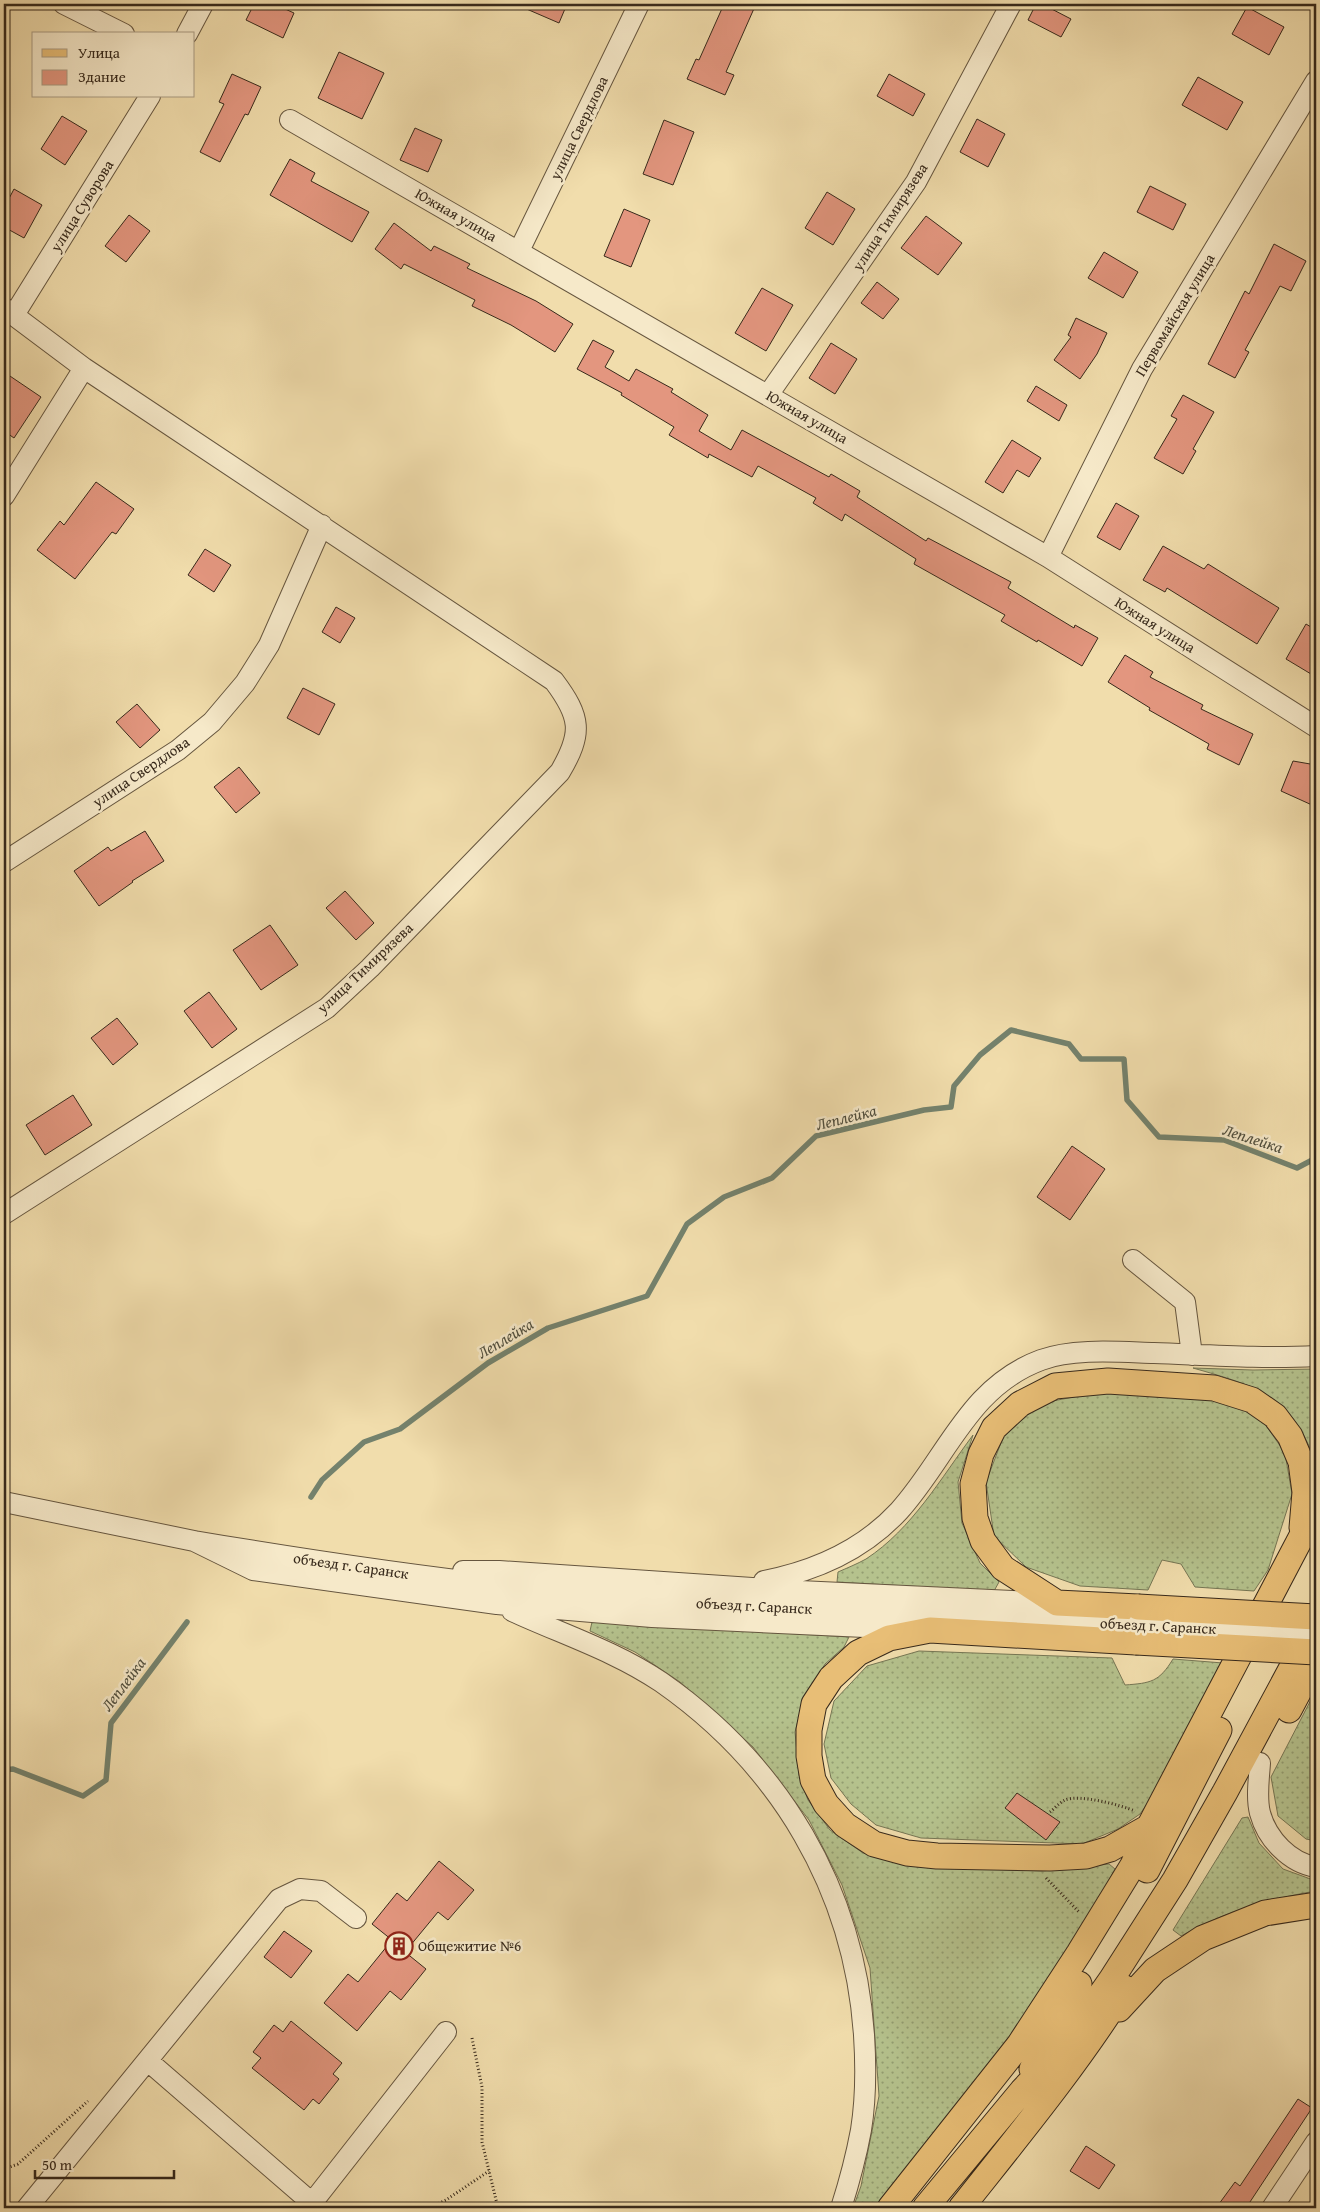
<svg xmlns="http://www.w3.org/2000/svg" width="1320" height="2212" font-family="'Gentium Book Plus',serif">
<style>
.grass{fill:url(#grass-dots);stroke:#767654}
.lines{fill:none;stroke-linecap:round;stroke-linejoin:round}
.stream{stroke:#74826d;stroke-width:5.5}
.building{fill:#e3967f;stroke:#37291b}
.minor-casing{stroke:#66563f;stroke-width:22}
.major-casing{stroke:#37291b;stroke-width:27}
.path{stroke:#37291b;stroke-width:3;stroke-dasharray:1 2.5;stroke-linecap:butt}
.minor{stroke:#f6e9c9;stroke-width:20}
.major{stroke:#e8be76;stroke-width:25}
.minor-bridge-casing{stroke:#66563f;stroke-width:22;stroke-linecap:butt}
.major-bridge-casing{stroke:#37291b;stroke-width:27;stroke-linecap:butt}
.minor-bridge{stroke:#f6e9c9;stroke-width:20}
.major-bridge{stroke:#e8be76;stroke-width:25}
.labels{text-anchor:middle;stroke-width:5;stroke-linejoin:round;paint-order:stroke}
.street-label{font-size:15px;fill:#37291b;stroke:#f6e9c9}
.poi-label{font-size:15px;fill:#37291b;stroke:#f6e9c9;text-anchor:start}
.water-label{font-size:16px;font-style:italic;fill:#504e3d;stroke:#f6e9c9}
</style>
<defs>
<pattern id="grass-dots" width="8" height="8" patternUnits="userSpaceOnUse" patternTransform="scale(1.25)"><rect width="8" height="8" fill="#b5c28d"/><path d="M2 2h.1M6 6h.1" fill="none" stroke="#949e72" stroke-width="1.8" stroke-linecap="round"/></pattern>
</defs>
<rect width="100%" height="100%" fill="#f1ddac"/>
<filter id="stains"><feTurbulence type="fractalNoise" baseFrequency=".004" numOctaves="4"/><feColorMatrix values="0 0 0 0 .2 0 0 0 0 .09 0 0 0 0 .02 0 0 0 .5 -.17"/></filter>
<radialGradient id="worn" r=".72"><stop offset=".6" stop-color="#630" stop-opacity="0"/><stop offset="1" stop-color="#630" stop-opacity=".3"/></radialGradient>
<!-- grass -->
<path class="grass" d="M1193 1368 1253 1370 1316 1369V1464C1292 1395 1259 1387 1193 1368Z
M1100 1392 1208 1399 1258 1414 1285 1453 1292 1494 1268 1570 1254 1591 1195 1587 1181 1564 1162 1560 1148 1590 1080 1586 1026 1567 994 1536 986 1482 1004 1435 1042 1403Z
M973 1435 958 1482 962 1523 980 1563 999 1582 994 1591 837 1582 838 1572C847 1568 857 1564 866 1559 912 1529 941 1478 973 1435Z
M592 1622 849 1637 844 1647 825 1664 803 1701 795 1732 799 1775 808 1800 830 1830 863 1853 933 1867 1042 1871 1109 1864 1115 1869C1092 1912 1068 1954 1041 1994 991 2069 933 2138 876 2208H853L861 2186 879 2096 870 1968 842 1885 809 1820 753 1747 680 1682 635 1652 590 1631Z
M919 1651 1112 1658 1125 1685C1151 1683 1159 1682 1173 1659L1223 1663 1161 1784 1140 1814 1118 1829 1082 1844 921 1838 876 1825 851 1804 831 1778 824 1744 834 1701 867 1666Z
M1316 1690V1841L1306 1839 1278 1816 1271 1777Z
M1248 1817 1259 1843 1283 1869 1316 1881V1891C1268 1899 1224 1912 1181 1936L1173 1930 1242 1818Z"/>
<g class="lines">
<!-- stream -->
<path class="stream" d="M311 1497 322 1480 364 1442 400 1429 488 1363 548 1328 647 1296 687 1224 724 1197 772 1178 816 1136 924 1110 951 1107 954 1086 980 1055 1011 1030 1069 1044 1081 1059H1124L1127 1100 1159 1137 1224 1140 1297 1168 1316 1158
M4 1770 13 1769 83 1796 106 1780 111 1723 187 1622"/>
</g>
<!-- building -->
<path class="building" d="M254 4H274L294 13 283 38 246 20Z
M515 4H567L559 23Z
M724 4H756L726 72 734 75 725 95 687 79 696 59 699 60Z
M1036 4H1042L1071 19 1061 37 1028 20Z
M1247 7 1284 27 1269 55 1232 34Z
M339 52 384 73 362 119 318 98Z
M232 74 261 87 248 115 245 114 220 162 200 152 224 104 219 102Z
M889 74 925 94 913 116 877 96Z
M1198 77 1243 102 1227 130 1182 105Z
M62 116 87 131 65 165 41 149Z
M977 119 1005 134 988 167 960 152Z
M664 120 694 132 673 185 643 174Z
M415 128 442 140 428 172 400 160Z
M290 159 315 173 311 181 369 212 352 242 270 195Z
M1150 186 1186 204 1173 230 1137 212Z
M14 189 42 205 24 238 4 227V208Z
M827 192 855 209 833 245 805 228Z
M624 209 650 220 631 267 604 256Z
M129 215 150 231 126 262 105 246Z
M926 216 962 243 938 275 901 248Z
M394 223 431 251 434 246 470 264 467 268 536 301 573 324 555 352 511 325 472 306 475 300 404 264 401 269 375 249Z
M1274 244 1306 261 1291 291 1280 286 1245 350 1249 352 1235 378 1208 364 1245 291 1249 294Z
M1104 252 1138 272 1123 298 1088 278Z
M877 282 899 299 883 319 861 303Z
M762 288 793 305 766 351 735 333Z
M1076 318 1107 333 1097 354 1080 379 1054 360 1071 337 1068 335Z
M593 340 614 351 605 367 629 381 636 369 673 389 671 392 708 415 699 431 731 450 742 430 829 477 831 474 860 491 857 497 926 541 928 538 1011 582 1008 588 1074 628 1075 625 1098 638 1082 666 1038 640 1037 642 1001 621 1005 615 914 564 916 559 845 514 842 521 813 503 816 498 758 466 752 477 709 454 708 458 669 435 674 427 621 395 622 393 577 369Z
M831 343 857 359 835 394 809 378Z
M4 372 41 397 14 438 4 431Z
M1036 386 1067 405 1059 421 1027 401Z
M1183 395 1214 412 1193 449 1196 451 1183 474 1154 458 1177 419 1171 416Z
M1012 440 1041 458 1029 477 1017 470 1003 493 985 482Z
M96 482 134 509 116 534 112 532 75 579 37 550 60 521 64 525Z
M1116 503 1139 516 1120 550 1097 537Z
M1163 546 1204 569 1208 564 1279 608 1257 644 1167 588 1165 592 1143 580Z
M205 549 231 565 214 592 188 575Z
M336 607 355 618 340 643 322 632Z
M1306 624 1316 630V677L1286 659Z
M1125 655 1153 672 1150 677 1203 705 1201 709 1253 734 1239 765 1207 749 1209 744 1149 710 1150 708 1108 682Z
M303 688 335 704 319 735 287 718Z
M137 704 160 730 140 748 116 722Z
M1293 761 1316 765V795L1312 805 1281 791Z
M239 767 260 793 236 813 214 787Z
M145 831 164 861 132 881 133 882 99 906 74 871 108 847 111 851Z
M345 891 374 923 356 940 326 908Z
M270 925 298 965 261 990 233 950Z
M209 992 237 1029 212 1048 184 1011Z
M117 1018 138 1044 113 1065 91 1038Z
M73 1095 92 1125 45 1155 26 1125Z
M1072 1146 1105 1169 1070 1220 1037 1197Z
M1017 1793 1060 1822 1046 1840 1005 1808Z
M439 1861 474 1890 448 1920 438 1912 405 1952 426 1969 401 2000 390 1991 357 2031 324 2003 348 1974 358 1982 392 1940 372 1924 397 1893 407 1901Z
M284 1931 312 1951 291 1978 264 1957Z
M291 2021 342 2063 333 2074 339 2079 319 2104 313 2099 304 2110 252 2068 261 2058 253 2052 274 2025 283 2032Z
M1298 2099 1312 2108 1246 2208H1216L1235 2182 1240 2186Z
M1086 2146 1115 2165 1099 2189 1070 2171Z"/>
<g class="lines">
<!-- minor casing -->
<g class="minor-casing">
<path id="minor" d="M64 4 124 34
M187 34 203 4
M290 120 1048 557 1316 727
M519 251 639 4
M4 308 84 368 554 681C581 717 583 733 560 772L370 968 327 1008 4 1214
M14 315 150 96
M768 395 916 182 1011 4
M4 496 84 368
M1048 557 1142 369 1316 81
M4 862 178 750 212 722 245 683 269 645 322 525
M1133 1260 1185 1302 1192 1355
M4 1502 194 1541 253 1570 497 1604 652 1617 908 1629
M194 1541C353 1568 511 1590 672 1602 827 1613 983 1617 1138 1624
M463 1571H499L799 1591 1057 1603
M764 1581C815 1571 862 1551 899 1511 947 1458 968 1387 1041 1360 1073 1348 1120 1352 1154 1353 1208 1355 1262 1359 1316 1356
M512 1611C562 1634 615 1651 661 1682 780 1765 854 1889 864 2035 866 2066 866 2099 861 2130 856 2157 849 2183 841 2208
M1260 1763C1259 1779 1256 1797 1260 1813 1267 1839 1290 1863 1316 1867
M148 2061 312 2203
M27 2208 279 1899 300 1889 321 1891 356 1918
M308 2208 446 2032
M1272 2208 1316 2142"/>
</g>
<!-- major casing -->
<g class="major-casing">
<path id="major" d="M1138 1607 1057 1603 1003 1568 983 1541 975 1518 973 1484 981 1454 994 1428 1020 1404 1055 1386 1108 1381 1214 1388 1252 1400 1275 1416 1290 1436 1301 1462 1305 1492 1302 1528
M1136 1642 930 1630 889 1638 858 1653 831 1678 814 1704 809 1730V1756L813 1780 826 1804 845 1825 874 1844 907 1853 937 1856 1050 1858 1086 1856 1110 1849 1149 1827
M1289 1710 1316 1659
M1147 1870 1219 1730
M1119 2009 1155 1970 1203 1938 1265 1913 1316 1905
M1032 2069 1052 2027 1079 1984
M890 2208 1019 2045 1079 1953 1133 1865 1149 1827 1316 1509
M925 2208 1022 2091 1069 2040 1111 1980 1175 1880 1225 1792 1310 1634
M961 2208C1018 2136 1076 2066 1125 1988"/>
</g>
<!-- path -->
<path class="path" d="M1050 1812C1054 1809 1060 1802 1065 1800 1080 1794 1120 1805 1135 1811
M1046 1878 1080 1913
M472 2038 482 2087V2142L498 2208
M4 2169 18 2164 88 2101
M429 2208 446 2200 489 2171"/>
<!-- minor -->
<use href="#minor" class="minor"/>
<!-- major -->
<use href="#major" class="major"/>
<!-- minor-bridge casing -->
<g class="minor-bridge-casing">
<path id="minor-bridge" d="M1138 1624 1316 1634"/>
</g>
<!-- major-bridge casing -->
<g class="major-bridge-casing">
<path id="major-bridge" d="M1138 1607 1316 1617
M1136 1642 1316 1652"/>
</g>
<!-- minor-bridge -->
<use href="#minor-bridge" class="minor-bridge"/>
<!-- major-bridge -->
<use href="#major-bridge" class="major-bridge"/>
</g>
<!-- icons -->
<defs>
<g id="building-ring" transform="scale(1.4375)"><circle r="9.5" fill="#f6e9c9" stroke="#8f2418" stroke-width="1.5"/><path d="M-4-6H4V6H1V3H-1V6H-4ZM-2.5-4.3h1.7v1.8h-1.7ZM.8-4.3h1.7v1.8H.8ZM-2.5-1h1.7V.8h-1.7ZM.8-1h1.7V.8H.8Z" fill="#8f2418"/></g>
</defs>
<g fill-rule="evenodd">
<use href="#building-ring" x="399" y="1946"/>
</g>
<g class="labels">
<!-- street labels -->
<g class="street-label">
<text transform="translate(579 128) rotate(-64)" y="5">улица Свердлова</text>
<text transform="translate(82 206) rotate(-58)" y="5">улица Суворова</text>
<text transform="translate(456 215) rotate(30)" y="5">Южная улица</text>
<text transform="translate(890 217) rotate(-57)" y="5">улица Тимирязева</text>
<text transform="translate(1175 315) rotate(-59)" y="5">Первомайская улица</text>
<text transform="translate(807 417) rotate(30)" y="5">Южная улица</text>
<text transform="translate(1155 625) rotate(32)" y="5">Южная улица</text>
<text transform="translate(141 772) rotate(-34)" y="5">улица Свердлова</text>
<text transform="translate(365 968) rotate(-43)" y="5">улица Тимирязева</text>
<text transform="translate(351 1566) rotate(8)" y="5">объезд г. Саранск</text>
<text transform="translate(754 1606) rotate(3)" y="5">объезд г. Саранск</text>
<text transform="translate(1158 1626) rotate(3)" y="5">объезд г. Саранск</text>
</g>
<!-- poi labels -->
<g class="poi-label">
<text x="418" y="1951">Общежитие №6</text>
</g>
<!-- water labels -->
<g class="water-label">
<text transform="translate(846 1117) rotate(-14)" y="6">Леплейка</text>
<text transform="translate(1253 1138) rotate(18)" y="6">Леплейка</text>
<text transform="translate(505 1338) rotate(-31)" y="6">Леплейка</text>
<text transform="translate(123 1684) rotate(-53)" y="6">Леплейка</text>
</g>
</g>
<!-- margin -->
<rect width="1320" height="2212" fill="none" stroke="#f1ddac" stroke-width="20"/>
<rect x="5" y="5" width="1310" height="2202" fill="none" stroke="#37291b" stroke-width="2.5"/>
<rect x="10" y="10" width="1300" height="2192" fill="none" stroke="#37291b"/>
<!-- legend -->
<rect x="32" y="32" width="162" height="65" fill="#f6e9c9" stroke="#aa9c83"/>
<rect x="42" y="49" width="25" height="8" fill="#e8be76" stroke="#aa9c83"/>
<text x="78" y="58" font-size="15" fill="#37291b">Улица</text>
<rect x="42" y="70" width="25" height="15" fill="#e3967f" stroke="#aa9c83"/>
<text x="78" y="82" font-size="15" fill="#37291b">Здание</text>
<!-- scale -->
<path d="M35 2170v8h139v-8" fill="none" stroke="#37291b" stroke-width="2.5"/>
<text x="42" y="2170" font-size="15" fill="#37291b" stroke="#f6e9c9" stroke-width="4" paint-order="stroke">50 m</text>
<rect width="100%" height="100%" filter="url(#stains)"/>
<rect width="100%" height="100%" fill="url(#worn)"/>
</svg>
